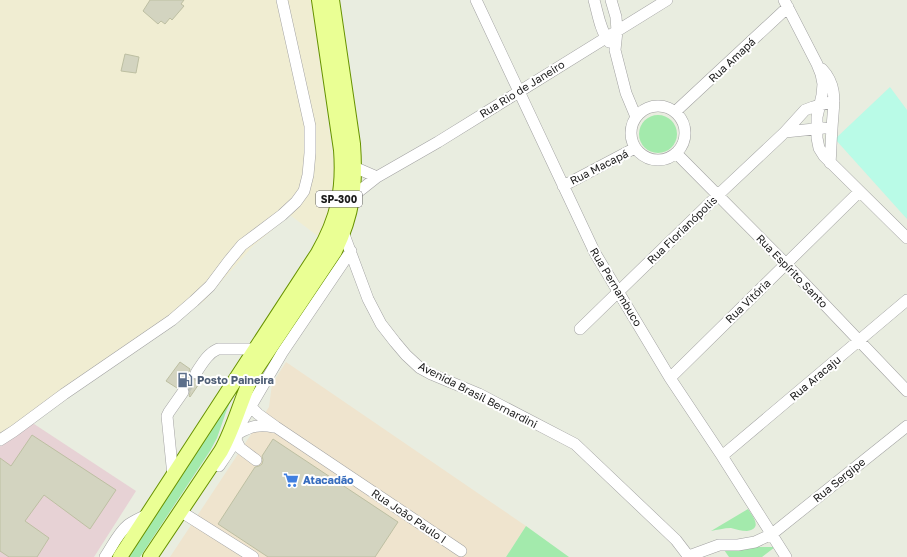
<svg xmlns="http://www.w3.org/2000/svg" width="907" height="557" font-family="'Golos Text',sans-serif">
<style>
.commercial{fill:#efe4ce}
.industrial{fill:#e7d2d5}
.military{fill:#f0edd2}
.grass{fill:#a3eaac}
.park{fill:#b9fbe7}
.building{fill:#d3d4c0;stroke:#bdbfa2}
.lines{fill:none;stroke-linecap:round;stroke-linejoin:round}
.minor-tunnel{stroke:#c0c3b9;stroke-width:11;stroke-dasharray:11 5.5;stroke-linecap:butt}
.minor-casing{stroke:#a2a2a2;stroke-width:12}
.major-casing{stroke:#679200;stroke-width:16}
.minor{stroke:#fff;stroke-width:11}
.major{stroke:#eaff94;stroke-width:14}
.labels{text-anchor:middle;stroke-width:4;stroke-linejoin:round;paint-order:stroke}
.shield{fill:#fff;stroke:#5f5f5f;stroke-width:1}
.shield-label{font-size:10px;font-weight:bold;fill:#1b1b1b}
.street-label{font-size:11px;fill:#1b1b1b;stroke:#fff}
.service-label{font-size:11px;font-weight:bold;fill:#4e5e75;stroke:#fff;text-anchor:start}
.shop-label{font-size:11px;font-weight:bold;fill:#366cbe;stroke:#fff;text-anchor:start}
</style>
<rect width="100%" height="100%" fill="#e9ede0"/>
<!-- commercial -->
<path class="commercial" d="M286 362 526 526 506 557H170L269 407 272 384Z"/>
<!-- industrial -->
<path class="industrial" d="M31 422 136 491 94 557H0V442Z"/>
<!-- military -->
<path class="military" d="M0 0H311L333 156 334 170 331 205 326 221 319 237 290 215 253 246 204 301 0 442Z"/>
<!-- grass -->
<path class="grass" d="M639 134a19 19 0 1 1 38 0a19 19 0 1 1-38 0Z
M236 388 226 412 217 438 210 451 140 557H126Z
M748 509C753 516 763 529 747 531 741 531 736 529 731 528 724 528 717 530 711 531Z
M526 526 569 557H506Z
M722 547H775L762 557H729Z"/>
<!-- park -->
<path class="park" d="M890 87 907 110V219L835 139Z"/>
<!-- building -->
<path class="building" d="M150 0H184L181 4 184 6 172 20 170 18 165 24 161 21 158 24 143 11Z
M125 54 139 57 136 73 121 71Z
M180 362 190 369 189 373 190 376 192 379 196 380 199 379 202 377 203 378 190 397 189 396 190 393 189 389 187 386 183 385 180 386 177 388 166 381Z
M32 435 116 490 90 529 44 495 25 521 49 538 37 557H9L0 551V458L11 466Z
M273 439 398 522 375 557H268L218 524 255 467 259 466 262 464 263 460 262 456Z"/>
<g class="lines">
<!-- minor-tunnel -->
<path class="minor-tunnel" d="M183 392 196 373"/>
<!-- minor casing -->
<g class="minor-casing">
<path id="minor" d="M476 0 595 253 670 378 722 456 786 557
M594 0C598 14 600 30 609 42
M611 0 616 17 617 31 615 50 626 93 636 117
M784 0 817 64 821 74 823 84 822 95 817 117V138L819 148 824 156 907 238
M822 69C839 87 833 106 832 129 831 140 831 152 830 163
M631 133a27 27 0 1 1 54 0a27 27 0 1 1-54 0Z
M675 112 788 7
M785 132 824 128
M676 153 786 264 907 391
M354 167 377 177
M563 186 635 148
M353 196 377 177 438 142 667 0
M343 232 368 299 381 324 395 342 406 355 420 368 431 374 479 394 575 444 676 540 689 557
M580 329 718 195 785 132 805 110 813 107 834 101
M196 373C202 364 208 353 218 349H256
M670 378 859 192
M244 396 251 407 258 414 276 427 461 551
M241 423 282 353 351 251
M239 433C252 426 259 424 274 427
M0 440 14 431 64 394 172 320 194 301 210 286 228 262 242 245 282 215 296 202 304 191 308 175 310 153V126L282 0
M236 440 240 448 256 460
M722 456 907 300
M219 466C230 450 240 436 242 417
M173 476 167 416 169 412 183 392
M180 511 253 557
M105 557C112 547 118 533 128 525 133 521 141 518 148 514
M688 557 689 556 719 545H738L755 542 772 534 907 426"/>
</g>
<!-- major casing -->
<g class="major-casing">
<path id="major" d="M120 557 318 253C338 218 344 190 341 150L319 0
M150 557 221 451C235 426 241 398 254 372L335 251C353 214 356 185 353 144L332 0"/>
</g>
<!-- minor -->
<use href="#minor" class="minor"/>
<!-- major -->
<use href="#major" class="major"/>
</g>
<!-- icons -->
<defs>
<g id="fuel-bare" transform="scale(1.2)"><path d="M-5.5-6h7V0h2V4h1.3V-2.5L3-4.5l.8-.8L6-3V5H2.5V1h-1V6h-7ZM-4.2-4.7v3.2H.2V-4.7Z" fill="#5c6f8a" stroke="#fff" stroke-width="2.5" paint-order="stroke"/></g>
<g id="supermarket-bare" transform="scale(1.2)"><path d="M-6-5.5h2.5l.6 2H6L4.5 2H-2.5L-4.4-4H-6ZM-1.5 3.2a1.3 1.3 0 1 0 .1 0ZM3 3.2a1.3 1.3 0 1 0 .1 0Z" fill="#3f7fe0" stroke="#fff" stroke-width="2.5" paint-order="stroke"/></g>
</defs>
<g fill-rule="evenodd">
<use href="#fuel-bare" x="185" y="380"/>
<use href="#supermarket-bare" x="291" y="480"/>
</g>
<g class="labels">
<!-- shield labels -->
<rect class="shield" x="316" y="191" width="46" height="16" rx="3"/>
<g class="shield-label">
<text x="339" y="203">SP-300</text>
</g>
<!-- street labels -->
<g class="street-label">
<text transform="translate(732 60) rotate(-43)" y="4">Rua Amapá</text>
<text transform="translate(522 89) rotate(-32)" y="4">Rua Rio de Janeiro</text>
<text transform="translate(599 167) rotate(-27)" y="4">Rua Macapá</text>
<text transform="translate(682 230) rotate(-44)" y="4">Rua Florianópolis</text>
<text transform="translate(792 271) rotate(46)" y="4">Rua Espírito Santo</text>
<text transform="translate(616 287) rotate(59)" y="4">Rua Pernambuco</text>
<text transform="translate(748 301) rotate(-44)" y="4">Rua Vitória</text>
<text transform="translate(815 378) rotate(-40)" y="4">Rua Aracaju</text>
<text transform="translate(478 395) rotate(27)" y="4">Avenida Brasil Bernardini</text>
<text transform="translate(839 480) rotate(-39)" y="4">Rua Sergipe</text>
<text transform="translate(409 516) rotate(34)" y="4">Rua João Paulo I</text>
</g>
<!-- service labels -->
<g class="service-label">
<text x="197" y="384">Posto Paineira</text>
</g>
<!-- shop labels -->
<g class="shop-label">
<text x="303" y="484">Atacadão</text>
</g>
</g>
</svg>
